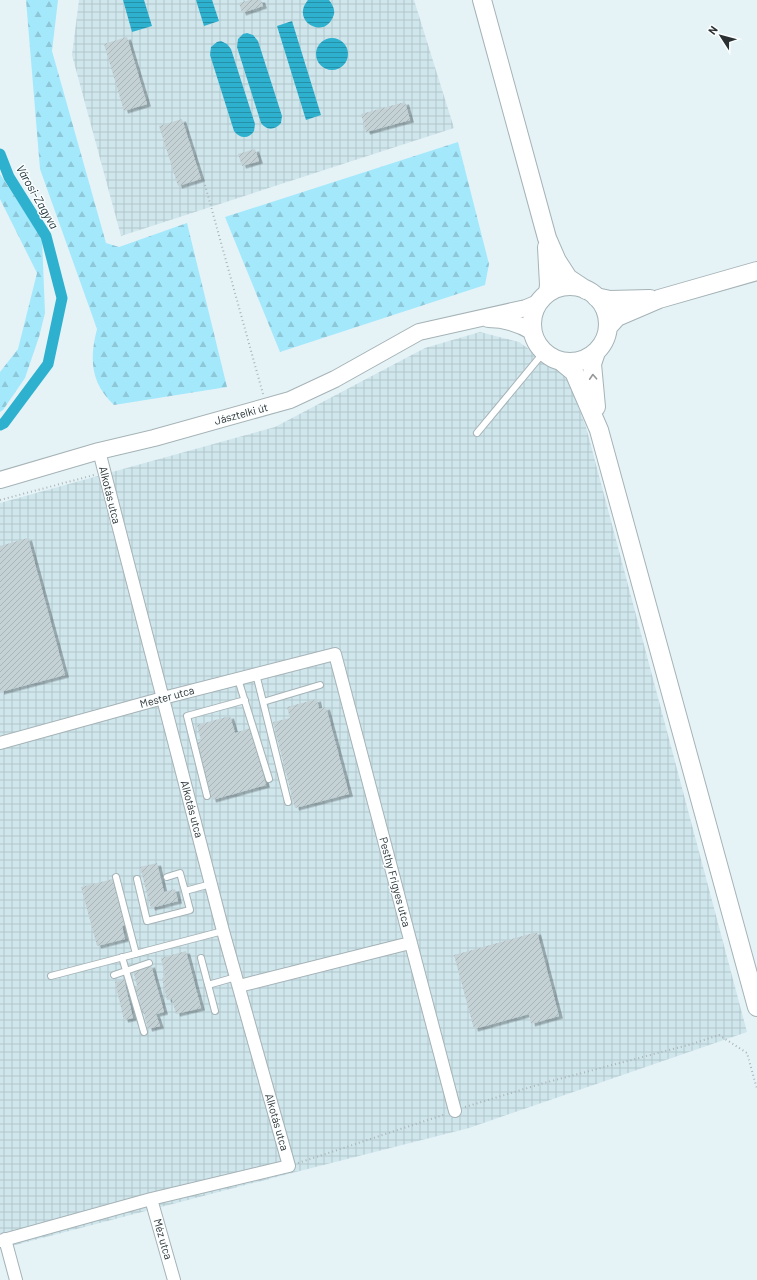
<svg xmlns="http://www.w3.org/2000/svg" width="757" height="1280" font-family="Barlow,sans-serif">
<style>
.industrial{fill:url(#industrial-grid)}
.forest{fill:url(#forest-firs)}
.water{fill:url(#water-rules)}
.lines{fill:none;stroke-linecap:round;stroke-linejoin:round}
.canal{stroke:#2eb1cf;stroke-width:11}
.building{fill:url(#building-hatch);filter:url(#shadow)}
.lane-casing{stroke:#a5b3b7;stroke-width:8}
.street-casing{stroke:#a5b3b7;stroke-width:14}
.secondary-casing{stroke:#a5b3b7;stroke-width:18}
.primary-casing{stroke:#a5b3b7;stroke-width:20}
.path{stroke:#a9b4b7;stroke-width:2;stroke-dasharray:1 3;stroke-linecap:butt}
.lane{stroke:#fff;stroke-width:6}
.street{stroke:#fff;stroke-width:12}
.secondary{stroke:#fff;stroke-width:16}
.primary{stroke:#fff;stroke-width:18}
.oneway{stroke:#959898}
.labels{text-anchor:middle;stroke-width:3;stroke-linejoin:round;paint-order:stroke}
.street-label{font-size:11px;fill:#2b3032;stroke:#fbfeff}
.water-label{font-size:12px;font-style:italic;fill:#192e34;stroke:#fbfeff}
</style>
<defs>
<pattern id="industrial-grid" width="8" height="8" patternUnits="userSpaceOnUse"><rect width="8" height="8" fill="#cfe6ec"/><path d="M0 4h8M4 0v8" fill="none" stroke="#b2c6cb"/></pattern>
<pattern id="forest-firs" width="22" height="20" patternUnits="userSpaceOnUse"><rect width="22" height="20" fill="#a4e8fc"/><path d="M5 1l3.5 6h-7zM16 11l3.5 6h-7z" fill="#8dc7d8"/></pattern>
<pattern id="water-rules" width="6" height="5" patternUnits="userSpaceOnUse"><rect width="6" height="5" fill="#2eb1cf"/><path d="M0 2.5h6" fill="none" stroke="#2790a9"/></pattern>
<pattern id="building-hatch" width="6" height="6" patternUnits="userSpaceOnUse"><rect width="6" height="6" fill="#c4d2d6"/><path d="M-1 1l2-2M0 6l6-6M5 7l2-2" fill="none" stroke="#a9b5b8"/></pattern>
<filter id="shadow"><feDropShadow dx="4" dy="2.5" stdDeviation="0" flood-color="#0004"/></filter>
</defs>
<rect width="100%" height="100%" fill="#e5f3f7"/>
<!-- industrial -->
<path class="industrial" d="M79 0H414L454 128 121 236 72 55Z
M480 332 519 342 566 375 586 427 747 1032 469 1128 292 1173 0 1249V503L275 427 425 348Z"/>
<!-- forest -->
<path class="forest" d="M26 0H58L52 51 106 243 119 247 187 223 227 387 114 405C91 383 89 360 97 329L40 169Z
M458 142 489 264 485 285 280 352 225 217Z
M0 174 42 238 45 313 39 337 25 378 3 410 0 412V372L18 349 37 273 0 199Z"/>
<!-- water -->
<path class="water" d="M123 0H144L152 26 132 32Z
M196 0H212L219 21 204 26Z
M308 0H329C333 5 336 11 333 17 324 40 290 21 308 0Z
M292 21 321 115 306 120 277 26Z
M247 33 253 35 258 41 282 116 281 123C275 130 267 131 261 123L237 47 238 39 243 34Z
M316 54a16 16 0 1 1 32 0a16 16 0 1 1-32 0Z
M221 41 227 44 231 49 255 124 254 131C249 139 240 139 234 131L210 55 211 47 217 42Z"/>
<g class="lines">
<!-- canal -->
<path class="canal" d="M0 154 9 177 46 236 62 298 48 364 4 423 0 425"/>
</g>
<!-- building -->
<path class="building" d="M250 0H261L263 6 242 13 239 3Z
M127 37 147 104 124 111 104 44Z
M405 102 410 120 366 132 361 114Z
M182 119 201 179 178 186 159 126Z
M255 149 259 161 242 166 238 154Z
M28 538 65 675 0 692V546Z
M317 699 319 709 326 707 349 794 295 808 273 722 290 718 287 707Z
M230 716 235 733 250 728 266 785 212 800 196 743 201 741 197 725Z
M157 863 164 892 175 889 178 901 151 908 140 867Z
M113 879 125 925 122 926 125 939 97 946 81 887Z
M537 932 559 1016 531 1024 529 1014 474 1029 454 955Z
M186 951 201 1008 176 1014 172 999 167 1000 162 978 165 977 161 958Z
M151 965 164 1012 156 1014 160 1026 148 1029 143 1010 139 1011 137 1002 140 1001 138 994 135 995 133 987 137 986 133 970Z
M124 980 133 1018 124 1020 115 982Z"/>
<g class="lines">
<!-- lane casing -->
<g class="lane-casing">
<path id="lane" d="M477 433 544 352
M256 674 288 802
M238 679 269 779
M263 702 320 685
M207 796 187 716 245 700
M116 877 136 954
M167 877 180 873 185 891
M137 879 147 921 190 910 185 891 211 884
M122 957 144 1032
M201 958 215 1011
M114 975 149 963
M51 976 223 931
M208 985 236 977"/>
</g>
<!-- street casing -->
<g class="street-casing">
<path id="street" d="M0 743 163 698 335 654 455 1111
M239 986 410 943
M151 1199 174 1280
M5 1239 16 1280
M0 1241 151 1199 289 1166 223 931 99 451"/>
</g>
<!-- secondary casing -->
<g class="secondary-casing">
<path id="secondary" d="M488 319C503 319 520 324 533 332
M0 480 99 451 154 438 290 400 335 379 419 332 526 308 538 303"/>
</g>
<!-- primary casing -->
<g class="primary-casing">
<path id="primary" d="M482 0 547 238 557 261 568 278 586 290
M547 247 549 285 548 293
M532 324a38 38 0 1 1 76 0a38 38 0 1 1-76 0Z
M596 297 610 300 650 299
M608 327 617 317 659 299 757 271
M562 362 574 372 599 430 757 1007
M596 407 592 364 596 352"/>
</g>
<!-- path -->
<path class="path" d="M205 185 263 394
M0 500 94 475
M465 1107 544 1083 692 1044 719 1035 747 1053 757 1089
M298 1163 446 1114"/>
<!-- lane -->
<use href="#lane" class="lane"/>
<!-- street -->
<use href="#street" class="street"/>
<!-- secondary -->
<use href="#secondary" class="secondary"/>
<!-- primary -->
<use href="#primary" class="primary"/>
</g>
<!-- one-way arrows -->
<defs><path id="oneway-chevron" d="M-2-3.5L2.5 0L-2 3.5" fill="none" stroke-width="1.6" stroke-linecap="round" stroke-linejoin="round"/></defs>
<use class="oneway" href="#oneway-chevron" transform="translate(593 377) rotate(-93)"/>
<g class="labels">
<!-- street labels -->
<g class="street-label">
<text transform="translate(241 414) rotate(-15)" y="4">Jásztelki út</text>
<text transform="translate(110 495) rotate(76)" y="4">Alkotás utca</text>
<text transform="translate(167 697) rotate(-15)" y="4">Mester utca</text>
<text transform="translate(192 809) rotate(75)" y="4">Alkotás utca</text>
<text transform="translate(395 882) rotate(75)" y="4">Pesthy Frigyes utca</text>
<text transform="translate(277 1122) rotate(74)" y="4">Alkotás utca</text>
<text transform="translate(163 1239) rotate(74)" y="4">Méz utca</text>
</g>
<!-- water labels -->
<g class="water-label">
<text transform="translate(37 197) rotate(60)" y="4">Városi-Zagyva</text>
</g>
</g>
<!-- north arrow -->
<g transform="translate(721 36) rotate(306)" stroke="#fbfeff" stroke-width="3" paint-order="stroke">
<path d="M0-3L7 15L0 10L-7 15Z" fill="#2b3032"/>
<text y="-6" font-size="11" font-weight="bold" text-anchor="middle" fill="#2b3032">N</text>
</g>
</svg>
